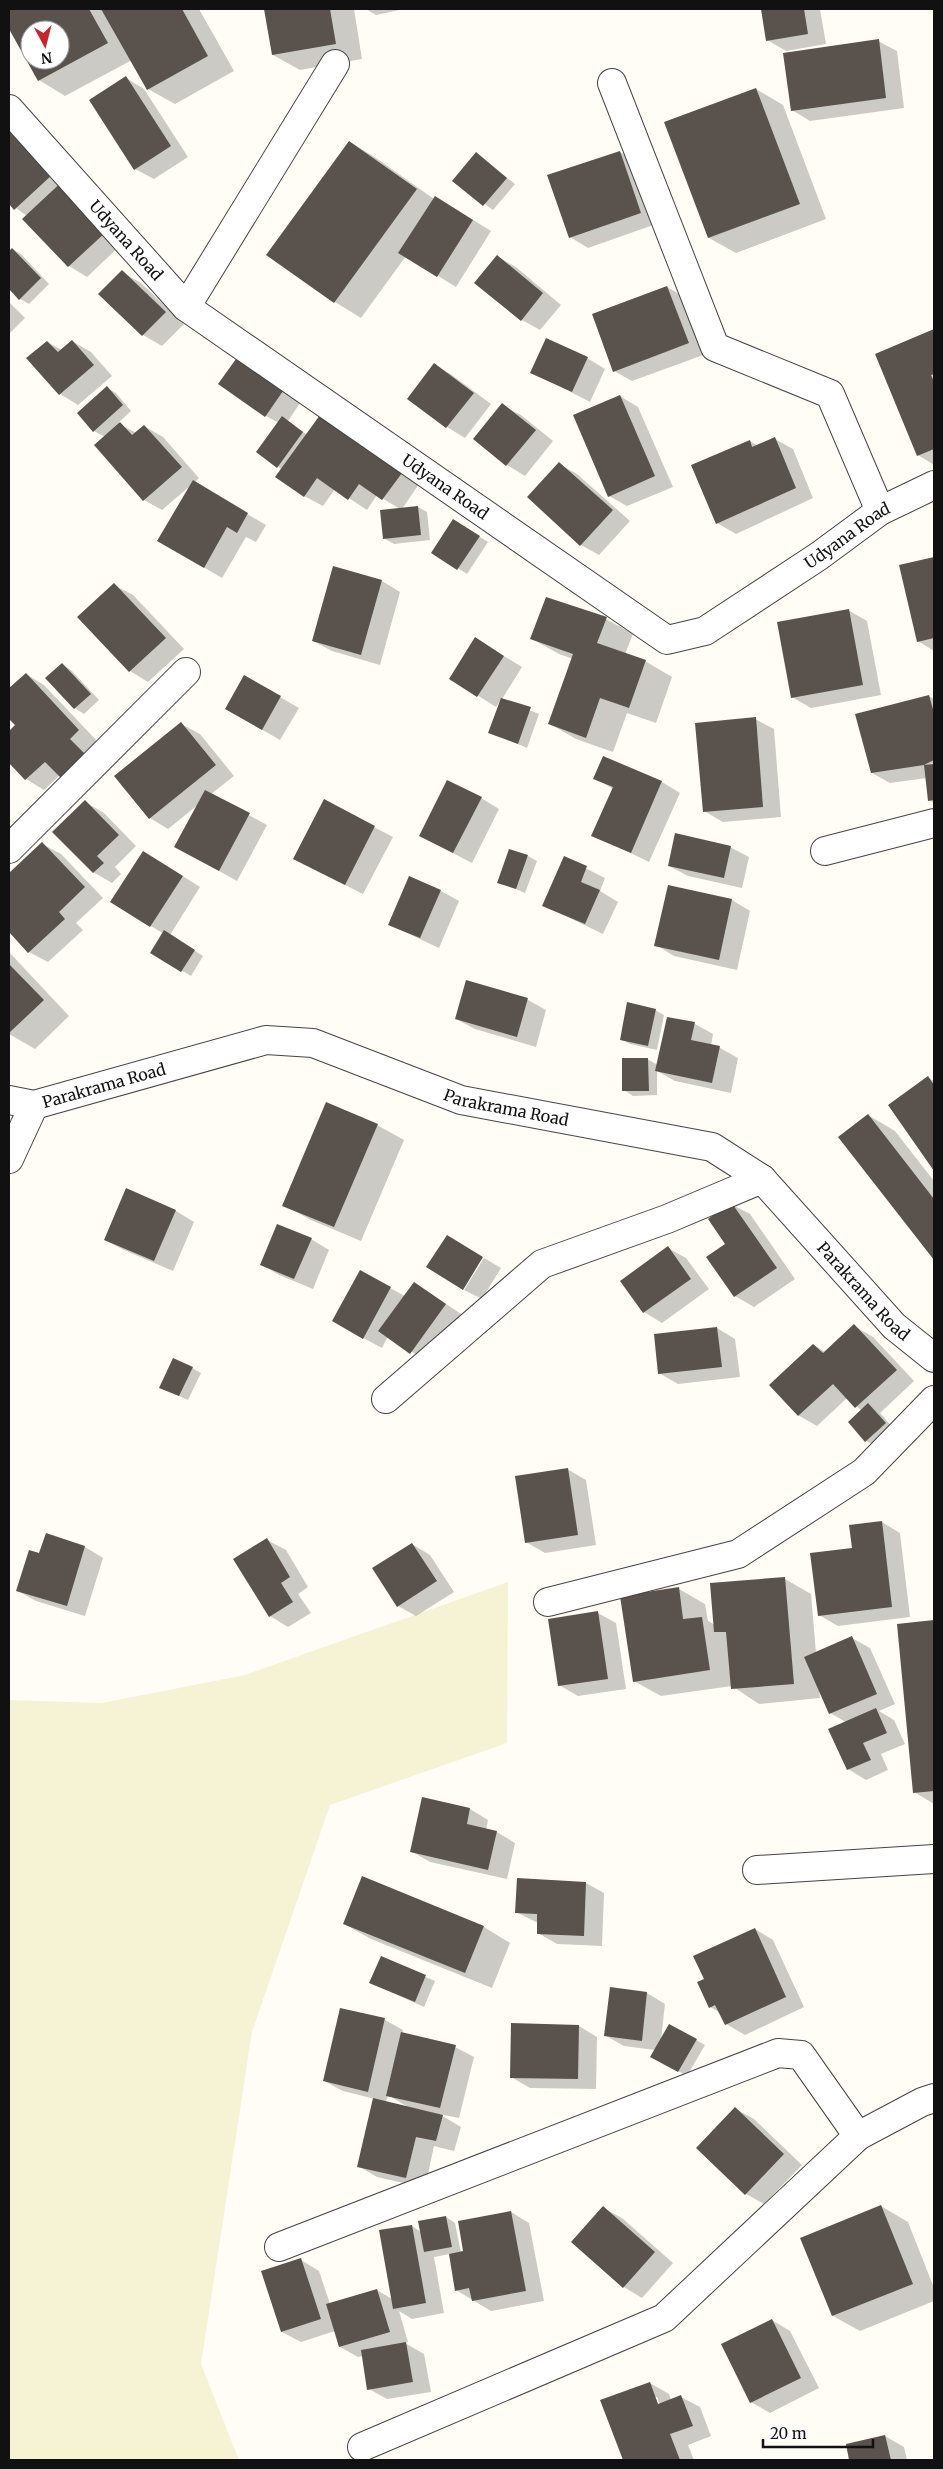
<svg xmlns="http://www.w3.org/2000/svg" width="943" height="2469" font-family="Merriweather,serif">
<style>
.farmland{fill:#f6f3d4}
.shadow{fill:#0003;fill-rule:evenodd}
.building{fill:#5a524d;fill-rule:evenodd}
.lines{fill:none;stroke-linecap:round;stroke-linejoin:round}
.minor-casing{stroke:#444;stroke-width:30}
.minor{stroke:#fff;stroke-width:28}
.labels{text-anchor:middle;stroke-width:5;stroke-linejoin:round;paint-order:stroke}
.street-label{font-size:16px;fill:#111;stroke:#fff}
</style>
<rect width="100%" height="100%" fill="#fffdf5"/>
<!-- farmland -->
<path class="farmland" d="M508 1582 507 1743 330 1805 252 2032 201 2364 239 2460H9V1700L102 1703 245 1675Z"/>
<!-- shadow -->
<path class="shadow" d="M9 9H199L234 71 175 104 148 89 132 60 65 96 39 80 9 26ZM30 30H60V60H30Z
M265 9H354L362 59 300 70 273 55Z
M366 9H404L376 15Z
M761 9H820L826 44 786 51 767 40Z
M878 41 897 51 904 108 810 121 792 110Z
M126 78 144 89 188 157 154 179 135 169Z
M756 89 783 105 826 219 736 253 709 238 666 123Z
M9 126 123 243 87 277 69 266 27 216 9 203Z
M350 142 376 158 434 199 454 208 491 231 456 287 406 256 361 318 335 302 268 254Z
M620 152 638 163 659 223 588 248 570 237Z
M476 154 515 184 493 210 454 181Z
M12 249 21 254 49 284 29 304 20 299 9 287V252Z
M497 257 516 267 561 305 540 330 522 320Z
M122 272 141 283 184 324 162 346 143 335 100 294Z
M667 287 686 298 706 354 632 381 614 371Z
M9 302 25 318 9 334Z
M934 331V465L918 455 876 354Z
M72 341 91 352 112 376 78 405 60 394 47 342 62 350Z
M587 358 605 369 590 402 532 372Z
M237 360 300 403 288 421 307 435 320 416 419 484 402 509 418 507 427 512 430 540 394 544 385 539 400 509 377 495 367 510 335 489 323 506 304 496 278 466 279 423 266 416Z
M434 364 452 375 491 404 465 438 447 427 409 398Z
M107 388 116 393 131 411 118 423 136 433 144 426 163 437 199 478 194 483 266 525 256 542 246 537 222 578 159 541 190 486 162 510 144 500 105 437 94 431Z
M620 396 638 407 673 487 627 506 609 496Z
M502 405 521 415 553 441 525 476 507 465Z
M775 439 793 449 813 498 736 534 717 523 750 441 758 446Z
M559 464 577 474 630 521 599 555 581 545Z
M462 526 488 542 467 574 433 552Z
M934 558V651L918 641 900 566Z
M382 581 400 592 380 665 332 651 313 641Z
M114 585 133 595 184 649 148 682 130 671 79 617Z
M848 610 867 621 881 695 811 708 792 697Z
M606 619 633 634 625 654 645 661 672 677 656 723 627 713 613 752 576 739 550 724 573 659 559 654 532 639Z
M476 639 522 667 502 699 539 714 527 748 490 732 500 701 496 707 450 678Z
M62 665 71 670 99 700 84 714 75 708 47 678Z
M26 674 44 685 97 741 88 750 103 766 60 775 44 790 26 779 9 761V732L16 725 9 717V690Z
M245 677 299 708 280 740 226 709Z
M929 696 934 699V803L929 800 927 778 890 783 872 773Z
M755 719 774 729 781 817 723 822 704 811Z
M181 724 200 734 234 776 211 794 267 825 237 881 194 857 199 804 168 829 150 818Z
M604 757 662 782 680 793 649 862 593 835 613 789 595 778Z
M481 798 499 809 472 863 420 836Z
M324 801 393 837 363 894 313 869Z
M85 802 104 813 136 846 115 867 121 874 112 883 93 872Z
M42 844 61 854 103 898 76 923 83 930 48 962 29 952 9 930V875Z
M730 847 749 857 742 888 688 876 669 866Z
M528 856 537 861 525 893 499 882Z
M565 858 605 878 600 891 618 902 603 934 543 905Z
M162 863 200 887 170 935 203 956 191 976 151 952 164 934 112 902Z
M669 886 732 900 750 911 737 970 674 956 656 945Z
M441 891 459 901 439 948 390 925Z
M9 952 69 1016 35 1049 9 1034Z
M467 982 528 1000 546 1010 536 1047 475 1029 456 1019Z
M655 1010 664 1015 657 1050 630 1044 621 1039Z
M668 1018 695 1024 713 1034 711 1046 720 1048 738 1058 731 1093 675 1081 657 1071V1095L633 1096 624 1090 647 1059 658 1065Z
M928 1078 934 1081V1168L889 1106Z
M868 1115 895 1131 934 1181V1258L840 1137Z
M377 1125 404 1140 361 1241 311 1220 284 1205Z
M127 1190 176 1211 194 1222 173 1271 124 1250 105 1240Z
M731 1204 750 1214 795 1279 754 1307 735 1296 708 1257 727 1244Z
M311 1239 329 1250 313 1289 279 1275 261 1264Z
M668 1248 686 1258 709 1289 662 1323 644 1312Z
M484 1258 501 1268 482 1299 464 1290Z
M360 1272 405 1296 415 1283 464 1316 429 1363 388 1336 382 1348 352 1332Z
M854 1326 873 1337 914 1381 880 1413 894 1429 875 1446 866 1441 849 1422 862 1411 847 1398 817 1426 798 1415 814 1345 825 1352Z
M717 1328 735 1339 740 1377 678 1384 659 1373Z
M192 1368 201 1373 188 1400 170 1392Z
M567 1469 586 1480 596 1545 545 1553 526 1542Z
M882 1522 900 1533 910 1617 838 1626 819 1615 853 1549Z
M46 1535 85 1547 103 1558 85 1616 36 1601 18 1591 40 1555Z
M267 1540 286 1550 308 1587 298 1594 311 1613 288 1627 270 1616Z
M412 1544 430 1555 454 1592 416 1616 398 1606Z
M785 1579 811 1594 816 1653 852 1638 870 1648 895 1704 879 1711 894 1720 905 1744 881 1754 888 1770 866 1780 848 1769 846 1722 830 1713 819 1689 820 1698 759 1704 732 1686 661 1696 634 1681 679 1589 705 1604 708 1621 715 1625Z
M598 1613 616 1623 626 1689 578 1696 559 1685Z
M934 1622V1804L914 1792 898 1625Z
M470 1809 488 1820 486 1830 497 1832 515 1843 507 1879 430 1862 411 1851Z
M363 1878 484 1927 510 1943 492 1988 371 1939 344 1924Z
M518 1880 586 1883 604 1893 602 1946 557 1944 538 1933V1923L516 1912Z
M755 1929 773 1940 804 2007 745 2035 726 2024 721 2013 710 2007 706 1979Z
M382 1958 435 1981 424 2007 371 1983Z
M611 1988 647 1993 665 2004 661 2039 670 2025 705 2045 687 2076 651 2056 655 2050 624 2046 606 2036Z
M341 2009 385 2020 403 2030 402 2034 455 2047 474 2057 459 2118 439 2114 461 2127 454 2151 434 2146 425 2188 377 2177 358 2166 375 2099 343 2091 324 2081ZM388 2095 408 2107 386 2102Z
M579 2026 597 2037 596 2089 530 2088 511 2077Z
M736 2109 754 2119 802 2165 764 2204 746 2194Z
M881 2206 908 2222 934 2288V2301L860 2331 833 2316Z
M603 2208 622 2218 673 2263 642 2298 624 2287 573 2242Z
M511 2212 529 2223 544 2301 491 2311 456 2290 450 2254 434 2257 444 2313 412 2319 399 2311 408 2342 405 2343 424 2354 431 2392 387 2399 369 2389 363 2356 358 2357 340 2347 335 2331 301 2342 282 2332 301 2260 319 2271 330 2304 377 2290 392 2299 412 2226 421 2232 446 2217 455 2223 461 2253Z
M772 2320 790 2331 819 2388 770 2413 751 2402Z
M650 2383 669 2394 671 2400 681 2397 700 2407 711 2436 688 2445 694 2460H624L602 2401ZM655 2397H657L662 2409 660 2410Z
M885 2436 904 2447 907 2460H851L847 2445Z"/>
<!-- building -->
<path class="building" d="M9 9H89L108 43 38 81 9 29ZM30 30H60V60H30Z
M101 9H182L208 56 147 90Z
M264 9H330L336 44 272 55Z
M761 9H804L808 34 766 41Z
M879 39 886 98 791 111 783 53Z
M126 76 171 146 134 170 89 100Z
M756 88 800 204 708 238 664 122Z
M9 128 53 174 14 210 9 204Z
M349 141 417 189 334 303 266 255Z
M620 151 641 213 569 238 547 175Z
M476 152 507 178 483 206 452 181Z
M66 178 106 232 68 267 22 219Z
M435 196 473 220 437 277 398 253Z
M12 248 41 278 19 300 9 289V251Z
M497 255 543 293 521 321 474 283Z
M122 270 166 312 142 336 98 294Z
M667 286 689 343 613 372 592 314Z
M934 329V374L931 375 934 382V449L917 456 875 354Z
M546 338 588 357 572 392 530 373Z
M72 340 94 365 59 395 26 358 47 341 58 352Z
M236 359 283 391 265 417 218 384Z
M434 363 474 393 446 428 407 399Z
M107 386 123 405 93 432 77 413Z
M620 395 655 476 608 497 573 415Z
M502 403 536 430 506 466 473 439Z
M320 415 402 473 382 500 359 484 348 500 317 478 304 497 275 477Z
M282 416 303 432 277 468 256 452Z
M120 422 132 435 144 425 182 467 143 501 94 445Z
M775 437 796 488 716 524 691 465 750 440 752 447Z
M559 462 613 510 580 546 527 497Z
M193 480 248 513 237 533 227 527 204 568 157 541Z
M418 506 421 535 383 539 380 510Z
M453 519 480 536 457 570 431 553Z
M934 557V638L917 642 899 565Z
M333 566 382 580 361 655 312 641Z
M114 583 166 638 129 672 77 617Z
M546 597 607 617 597 643 646 660 629 708 600 698 586 738 548 724 573 654 530 639Z
M849 609 863 685 791 698 777 622Z
M475 637 504 656 477 697 449 679Z
M62 663 91 694 74 709 45 678Z
M26 673 79 730 70 739 86 755 61 778 45 762 25 780 9 763V731L15 725 9 719V688Z
M244 675 281 696 262 730 225 709Z
M929 695 934 713V760L924 765 871 773 855 714Z
M501 698 531 707 518 744 488 733Z
M756 717 763 807 703 812 695 723Z
M181 722 216 765 149 819 114 776Z
M603 756 662 781 631 853 591 836 613 787 593 779Z
M934 764V800L928 801 924 765Z
M447 780 482 797 453 853 419 836Z
M205 790 250 813 219 871 174 847Z
M324 799 375 826 345 885 293 859Z
M85 800 119 835 97 856 104 863 93 873 52 832Z
M675 833 731 846 724 878 668 866Z
M42 842 85 887 59 912 65 919 28 953 9 932V873Z
M509 849 528 855 516 889 497 883Z
M143 851 183 876 150 927 110 902Z
M564 856 587 866 581 882 600 890 585 924 542 906Z
M409 876 441 890 420 938 388 925Z
M668 885 732 899 719 960 654 946Z
M164 930 195 950 181 972 150 953Z
M9 964 44 1000 9 1033Z
M466 980 528 998 517 1037 455 1019Z
M627 1002 656 1009 648 1046 620 1040Z
M667 1017 695 1022 691 1040 720 1046 712 1083 655 1071Z
M622 1058H648L649 1091H622Z
M928 1076 934 1085V1171L888 1105Z
M326 1102 378 1124 334 1227 282 1206Z
M868 1114 934 1199V1260L838 1137Z
M126 1188 176 1210 154 1261 104 1240Z
M731 1202 777 1268 734 1297 706 1257 725 1244 708 1219Z
M277 1224 312 1238 294 1279 260 1265Z
M447 1235 483 1257 463 1290 426 1267Z
M668 1246 691 1279 643 1313 620 1281Z
M360 1270 391 1287 363 1339 332 1321Z
M414 1282 446 1304 410 1354 378 1331Z
M854 1324 897 1370 855 1408 833 1384 798 1416 769 1385 813 1344 823 1353Z
M717 1327 722 1367 658 1374 654 1334Z
M173 1358 193 1367 179 1396 159 1388Z
M868 1403 886 1423 865 1442 848 1422Z
M568 1468 578 1535 525 1543 515 1476Z
M882 1521 892 1607 818 1616 810 1553 852 1548 849 1525Z
M46 1533 85 1546 67 1606 16 1591 29 1550 39 1553Z
M267 1538 290 1577 281 1583 293 1602 269 1617 233 1559Z
M412 1543 437 1581 397 1607 372 1568Z
M785 1577 794 1684 731 1689 726 1632H714L710 1583Z
M679 1587 683 1619 702 1617 710 1670 633 1682 620 1596Z
M598 1611 608 1679 558 1686 548 1619Z
M934 1620V1791L913 1793 897 1624Z
M852 1636 877 1694 829 1714 804 1657Z
M876 1708 887 1733 863 1743 871 1760 847 1770 828 1729Z
M422 1797 470 1808 467 1824 497 1831 488 1870 410 1852Z
M362 1876 484 1926 465 1973 343 1924Z
M517 1878 586 1882 584 1936 537 1934V1914L515 1913Z
M755 1928 786 1997 725 2025 715 2005 709 2008 697 1982 704 1979 693 1956Z
M381 1956 426 1975 415 2002 369 1983Z
M610 1987 647 1992 642 2041 604 2036Z
M340 2008 385 2018 368 2092 323 2081Z
M511 2023 579 2025 578 2079 510 2078Z
M669 2024 697 2039 678 2072 650 2057Z
M401 2032 456 2045 440 2108 386 2096Z
M373 2098 443 2115 436 2141 416 2137 406 2178 357 2167Z
M735 2107 784 2154 745 2195 696 2148Z
M881 2205 913 2284 832 2316 800 2238Z
M603 2206 655 2252 623 2288 571 2242Z
M511 2211 526 2291 472 2301 469 2288 455 2291 449 2254 463 2251 458 2221Z
M446 2216 452 2247 424 2252 418 2221Z
M412 2225 426 2303 393 2309 379 2230Z
M301 2258 321 2319 281 2332 261 2271Z
M377 2289 390 2332 339 2347 326 2304Z
M772 2319 801 2378 750 2403 721 2344Z
M406 2342 413 2382 367 2390 361 2350Z
M650 2382 658 2404 681 2395 693 2426 670 2434 680 2460H623L600 2400Z
M885 2435 891 2460H849L846 2444Z"/>
<g class="lines">
<!-- minor casing -->
<g class="minor-casing">
<g id="minor">
<path d="M612 83 715 347 830 394 880 511"/>
<path id="s1" d="M9 109 186 307 667 640 705 631 819 556 880 511 934 485"/>
<path d="M186 307 335 64"/>
<path d="M9 849 186 672"/>
<path d="M825 851 934 823"/>
<path id="s2" d="M9 1100 34 1105 266 1040 313 1043 461 1100 712 1147 762 1179 894 1326 934 1358"/>
<path d="M9 1159 34 1105"/>
<path d="M386 1399 542 1264 667 1219 762 1179"/>
<path d="M548 1602 738 1554 864 1472 934 1400"/>
<path d="M757 1870 934 1859"/>
<path d="M279 2247 778 2053 801 2055 858 2136"/>
<path d="M362 2447 664 2318 858 2136 922 2102 934 2098"/>
</g>
</g>
<!-- minor -->
<use href="#minor" class="minor"/>
</g>
<g class="labels">
<!-- street labels -->
<g class="street-label">
<text dy="6" stroke="none"><textPath href="#s1" startOffset="176">Udyana Road</textPath></text>
<text dy="6" stroke="none"><textPath href="#s1" startOffset="581">Udyana Road</textPath></text>
<text dy="6" stroke="none"><textPath href="#s1" startOffset="1061">Udyana Road</textPath></text>
<text dy="6" stroke="none"><textPath href="#s2" startOffset="98">Parakrama Road</textPath></text>
<text dy="6" stroke="none"><textPath href="#s2" startOffset="518">Parakrama Road</textPath></text>
<text dy="6" stroke="none"><textPath href="#s2" startOffset="938">Parakrama Road</textPath></text>
</g>
</g>
<!-- border -->
<rect width="943" height="2469" fill="none" stroke="#111111" stroke-width="20"/>
<!-- north arrow -->
<g transform="translate(45 45) rotate(173)"><circle r="24" fill="#ffffff" stroke="#a0a0a0"/>
<path d="M0-4L9 19L0 12L-9 19Z" fill="#c4262e"/>
<text y="-8" font-size="14" font-weight="bold" text-anchor="middle" fill="#111111">N</text>
</g>
<!-- scale -->
<path d="M763 2439v8h110v-8" fill="none" stroke="#111111" stroke-width="2.5"/>
<text x="770" y="2439" font-size="15" fill="#111111" stroke="#ffffff" stroke-width="4" paint-order="stroke">20 m</text>
</svg>
